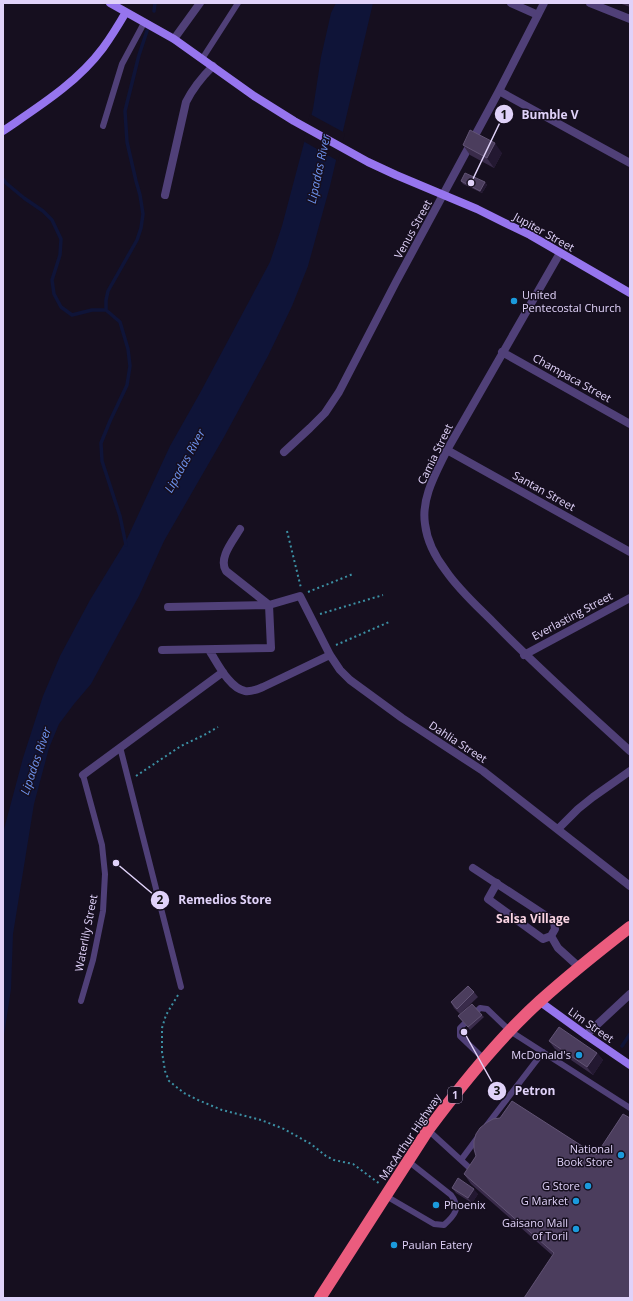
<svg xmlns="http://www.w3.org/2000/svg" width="633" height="1301" font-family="'Open Sans',sans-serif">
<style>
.water{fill:#0f1438}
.pier{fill:#160f1f}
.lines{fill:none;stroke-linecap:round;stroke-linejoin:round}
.stream{stroke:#0f1438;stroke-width:3.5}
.path{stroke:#3c90a4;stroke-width:2;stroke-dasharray:2 3;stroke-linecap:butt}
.lane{stroke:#504078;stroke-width:6}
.street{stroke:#504078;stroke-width:8}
.secondary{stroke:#9675ee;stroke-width:8}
.highway{stroke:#eb5c7e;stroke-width:12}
.wall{fill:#392b4a}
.shaded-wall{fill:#231831}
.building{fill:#4b3d5d;stroke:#625475}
.poi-dot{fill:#1b9adc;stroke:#160f1f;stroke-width:1.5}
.labels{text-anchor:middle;stroke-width:3;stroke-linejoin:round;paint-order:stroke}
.shield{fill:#160f1f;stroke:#a398b8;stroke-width:1}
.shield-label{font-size:10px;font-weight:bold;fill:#e0d2f9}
.street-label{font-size:11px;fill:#e0d2f9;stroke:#160f1f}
.poi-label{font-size:11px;fill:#e0d2f9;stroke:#160f1f;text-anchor:end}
.water-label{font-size:12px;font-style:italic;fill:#6d92ed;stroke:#160f1f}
.neighbourhood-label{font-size:12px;font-weight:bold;fill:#fad4e3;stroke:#160f1f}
.leader{fill:none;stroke:#e0d2f9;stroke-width:1.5}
.callout-dot{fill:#e0d2f9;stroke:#160f1f;stroke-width:1.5}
.mark-label{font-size:12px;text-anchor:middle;font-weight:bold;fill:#111}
.callout-label{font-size:12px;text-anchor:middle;font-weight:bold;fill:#e0d2f9;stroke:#160f1f;stroke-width:3;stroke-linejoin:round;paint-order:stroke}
</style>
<rect width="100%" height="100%" fill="#160f1f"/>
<!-- water -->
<path class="water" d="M336 3H373L330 186 308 266 292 306 268 356 224 437 164 541 139 596 91 684 74 704 59 724 49 748 34 804 13 934 11 989 3 1042V833L23 758 43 696 60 656 90 600 126 541 170 446 200 393 270 262 282 226 313 109 321 57 331 13Z"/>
<!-- pier -->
<path class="pier" d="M310 114 345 133 338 161 303 141Z"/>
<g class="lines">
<!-- stream -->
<path class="stream" d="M154 11 155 3
M3 179 6 183 24 198 43 211 52 220 61 239 60 255 52 280 54 294 61 307 72 315 92 310H106L120 322 128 349 130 366 127 385 110 421 101 443 102 461 120 516 126 545
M106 310V300L108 291 137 240 141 228 143 214 140 195 136 181 127 142 125 111 139 55 147 31
M622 1046 630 1034"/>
<!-- path -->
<path class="path" d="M287 531 301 588
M308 592 353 574
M320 614 383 595
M336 645 389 622
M136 776 181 746 204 735 218 727
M178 995 166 1015 162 1028V1052L165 1071 169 1081 184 1093 198 1100 222 1110 261 1120 284 1129 311 1144 326 1156 334 1160 353 1164 380 1184"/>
<!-- lane -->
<path class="lane" d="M202 59 238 3
M103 126 122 64 144 23
M120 747 181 987
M81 1001 93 960 103 911 105 874 102 845 83 775
M484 1059 460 1036V1028L480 1008 487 1009 510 1031 630 1108
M487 1125 543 1052
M428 1130 474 1172
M461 1160 478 1137
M386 1196 434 1224 444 1225C455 1215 461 1208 451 1195L408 1161"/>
<!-- street -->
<path class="street" d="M511 3 538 15
M590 3 630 19
M174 39 200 3
M499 91 630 163
M165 195 186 102C193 88 202 77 213 66
M560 253 447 450C436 473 421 498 425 524 427 541 436 558 446 571 459 590 477 606 493 622 537 667 584 709 630 751
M502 352 630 424
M447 450 630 552
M284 452 310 428 325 413 339 392 396 282 499 91 544 3
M168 607 269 605 300 596 330 655 340 670 350 680 402 718 483 771 630 886
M162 650 271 648 269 605 226 571C218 558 233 541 240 529
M209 650C217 662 229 688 245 691 252 692 258 689 263 687L330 655
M524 655 630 598
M83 775 223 672
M558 829 578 809 593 797 630 771
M473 868 554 921 555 929 551 936 558 948 579 967
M497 883 488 899 543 939 551 936
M586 1035 630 994"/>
<!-- secondary -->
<path class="secondary" d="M110 3 174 39 254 96 294 121 368 162 396 175 477 209 503 222 530 235 630 293
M3 131C38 107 77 83 103 48 111 37 119 24 126 12
M539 1001 586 1035 630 1065"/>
<!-- highway -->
<path class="highway" d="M320 1298 428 1130C462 1084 498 1039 540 1001 569 975 599 951 630 927"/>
</g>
<!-- wall -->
<path class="wall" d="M619 3H630V7Z
M463 145 502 153 494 168 470 155Z
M461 181 485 182 487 185 482 193 463 184Z
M474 992 478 997 460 1014 454 1008 451 1002Z
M482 1015 484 1017 470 1030 458 1016Z
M549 1041 597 1053 603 1060 593 1075 555 1049Z
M623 1114 552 1255 471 1184 464 1174 596 1155Z
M452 1188 478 1194 472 1203 456 1193Z"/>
<!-- shaded-wall -->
<path class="shaded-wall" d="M495 143 502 153 494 168 487 158Z
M485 182 487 185 482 193 480 191Z
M597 1053 603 1060 593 1075 587 1067Z
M474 1189 478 1194 472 1203 468 1198Z"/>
<!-- building -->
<path class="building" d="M470 130 495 143 487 158 463 145Z
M465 173 485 182 480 191 461 181Z
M468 986 474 992 457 1009 451 1002Z
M472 1004 482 1015 468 1027 458 1016Z
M559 1027 597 1053 587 1067 549 1041Z
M512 1101 596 1155 623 1114 630 1118V1298H524L554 1253 464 1174 476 1156 474 1149V1141L476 1134 480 1128 486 1123 493 1119 500 1118Z
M458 1178 474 1189 468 1198 452 1188Z"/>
<!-- markers -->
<g class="poi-dot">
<circle cx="514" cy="301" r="4"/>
<circle cx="579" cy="1055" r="4"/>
<circle cx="621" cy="1155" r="4"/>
<circle cx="588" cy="1186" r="4"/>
<circle cx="576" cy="1201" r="4"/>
<circle cx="436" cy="1205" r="4"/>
<circle cx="576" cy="1229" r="4"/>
<circle cx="394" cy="1245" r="4"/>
</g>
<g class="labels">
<!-- shield labels -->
<rect class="shield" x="448" y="1087" width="14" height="16" rx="3"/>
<g class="shield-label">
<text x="455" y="1099">1</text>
</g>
<!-- street labels -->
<g class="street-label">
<text transform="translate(413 229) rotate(-61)" y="4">Venus Street</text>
<text transform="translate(544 232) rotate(29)" y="4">Jupiter Street</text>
<text transform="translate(572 378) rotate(29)" y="4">Champaca Street</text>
<text transform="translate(435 454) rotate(-64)" y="4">Camia Street</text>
<text transform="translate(544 491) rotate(29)" y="4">Santan Street</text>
<text transform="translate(572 616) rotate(-28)" y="4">Everlasting Street</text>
<text transform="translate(458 742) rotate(33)" y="4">Dahlia Street</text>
<text transform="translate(86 933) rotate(-79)" y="4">Waterlily Street</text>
<text transform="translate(591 1025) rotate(35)" y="4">Lim Street</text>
<text transform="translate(410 1137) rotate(-56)" y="4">MacArthur Highway</text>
</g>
<!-- poi labels -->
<g class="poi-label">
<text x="522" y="299" text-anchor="start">United<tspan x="522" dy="13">Pentecostal Church</tspan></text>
<text x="571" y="1059">McDonald's</text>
<text x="613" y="1153">National<tspan x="613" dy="13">Book Store</tspan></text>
<text x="580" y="1190">G Store</text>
<text x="568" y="1205">G Market</text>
<text x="444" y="1209" text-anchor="start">Phoenix</text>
<text x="568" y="1227">Gaisano Mall<tspan x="568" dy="13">of Toril</tspan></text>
<text x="402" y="1249" text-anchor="start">Paulan Eatery</text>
</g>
<!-- water labels -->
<g class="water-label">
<text transform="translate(319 169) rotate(-78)" y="4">Lipadas River</text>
<text transform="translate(185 461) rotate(-61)" y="4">Lipadas River</text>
<text transform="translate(36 761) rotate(-71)" y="4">Lipadas River</text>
</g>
<!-- neighbourhood labels -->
<g class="neighbourhood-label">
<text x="533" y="923">Salsa Village</text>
</g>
</g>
<!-- callouts -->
<path class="leader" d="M471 183L504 114M116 863L160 900M464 1032L497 1091"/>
<g class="callout-dot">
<circle cx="471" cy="183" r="4"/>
<circle cx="116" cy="863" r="4"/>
<circle cx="464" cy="1032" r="4"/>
<circle cx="504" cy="114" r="10"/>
<circle cx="160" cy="900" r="10"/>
<circle cx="497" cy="1091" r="10"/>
</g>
<g class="mark-label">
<text x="504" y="119">1</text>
<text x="160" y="904">2</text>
<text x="497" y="1095">3</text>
</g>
<g class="callout-label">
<text x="550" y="119">Bumble V</text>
<text x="225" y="904">Remedios Store</text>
<text x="535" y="1095">Petron</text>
</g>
<!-- border -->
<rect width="633" height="1301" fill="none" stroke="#e0d2f9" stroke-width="8"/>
</svg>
